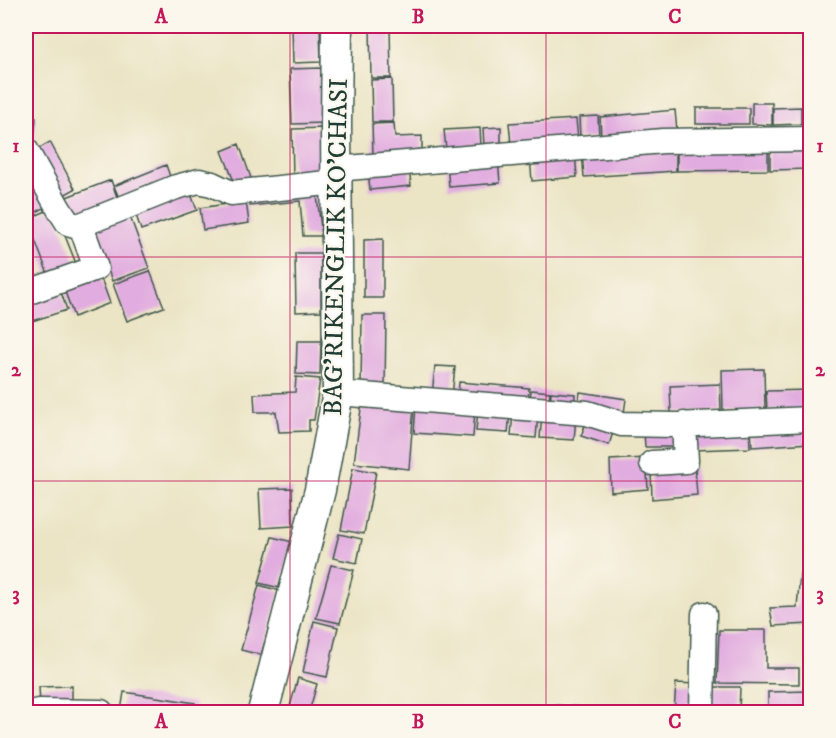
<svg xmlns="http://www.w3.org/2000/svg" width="836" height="738" font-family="'IM FELL DW Pica',serif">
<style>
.building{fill:#e1acdf}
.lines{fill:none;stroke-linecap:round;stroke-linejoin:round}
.minor-casing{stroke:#3e564a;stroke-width:27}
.major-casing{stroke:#3e564a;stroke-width:33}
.minor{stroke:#fff;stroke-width:24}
.major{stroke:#fff;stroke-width:30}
.grid{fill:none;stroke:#c2185b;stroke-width:1.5;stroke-opacity:0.55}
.labels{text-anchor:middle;stroke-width:4.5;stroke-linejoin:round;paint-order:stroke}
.street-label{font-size:26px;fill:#1f3d34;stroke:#fbf7ec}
.neatline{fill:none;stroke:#c2185b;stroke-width:2}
.grid-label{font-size:20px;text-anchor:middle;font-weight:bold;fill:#c2185b}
</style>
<rect width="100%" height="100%" fill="#fbf7ec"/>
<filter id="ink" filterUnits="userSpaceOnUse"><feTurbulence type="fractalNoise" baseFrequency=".0167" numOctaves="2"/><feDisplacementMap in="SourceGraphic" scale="12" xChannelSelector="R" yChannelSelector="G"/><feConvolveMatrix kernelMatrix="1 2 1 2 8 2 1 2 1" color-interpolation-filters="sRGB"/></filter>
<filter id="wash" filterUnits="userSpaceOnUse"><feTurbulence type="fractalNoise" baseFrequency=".008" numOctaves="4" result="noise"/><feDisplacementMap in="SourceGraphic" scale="24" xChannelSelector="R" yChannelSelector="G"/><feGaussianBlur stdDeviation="1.35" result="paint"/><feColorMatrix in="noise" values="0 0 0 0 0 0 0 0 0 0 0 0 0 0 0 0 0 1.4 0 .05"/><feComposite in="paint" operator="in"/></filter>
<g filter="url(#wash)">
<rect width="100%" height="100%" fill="#ebe4c5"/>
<g id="blocks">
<!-- building -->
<path class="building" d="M292 26H320L321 62 293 63Z
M370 26H390L391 78H371Z
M321 68 323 123 292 124 290 69Z
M392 79 393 122H372L371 80Z
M752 103H772V125L752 124Z
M801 107V124L773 125V108Z
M696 108H749V124H696Z
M802 108H810V125H802Z
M675 110 677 131 601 137 600 117Z
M598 116 599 137 580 138 579 117Z
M26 117 36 118 34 141 26 140Z
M576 119 578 140 511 144 509 123Z
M394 123 395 137 422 136V152L373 154 372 124Z
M501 127V145L484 147 483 128Z
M323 128 324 177 293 178 292 129Z
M480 128 481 146 446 149 444 130Z
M50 142 75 189 62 196 36 150Z
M239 144 251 178 235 184 222 151Z
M768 144V170L677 171V146Z
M770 144H810V169L770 170Z
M676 146V171L584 177 582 152Z
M575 153 577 177 532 181 530 157Z
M26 159 51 204 33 214 26 200Z
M498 159 500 183 449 187 447 163Z
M166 165 173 185 122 205 114 186Z
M409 166 411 186 370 190 368 170Z
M111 180 120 206 76 222 64 198Z
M316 188 322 236H303L300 201 250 206 248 196Z
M189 189 197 210 141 230 134 209Z
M246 201 249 223 203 230 200 208Z
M54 208 79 271 51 282 27 219Z
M128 211 149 268 112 281 92 224Z
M383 239V298H364V240Z
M295 253H321V311L296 312Z
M98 270 110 303 74 317 62 283Z
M150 271 164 307 127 321 113 284Z
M59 286 67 310 26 323V296Z
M362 315H386L385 389H361Z
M297 341H321L320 375 296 374Z
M435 366 455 367 452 396 432 395Z
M764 369 765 410 723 411 722 370Z
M296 377 320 379 314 420H309V431L279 432 276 412H255L254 394 295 392Z
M459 382 529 388 528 403 458 397Z
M720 384 721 411 671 413 670 386Z
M531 390 550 392 549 403 530 402Z
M810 390V408L767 410 766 391Z
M551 392 575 394 574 406 550 404Z
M580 392 626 399 624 413 578 406Z
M362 401 414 405 409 469 354 463Z
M416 405 475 410 473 437 414 433Z
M478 410 510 412 508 433 476 431Z
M513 412 538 414 536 438 511 436Z
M542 414 576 417 574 440 540 438Z
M587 420 614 429 609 445 581 436Z
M810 424V443L752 447 751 428Z
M749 428 750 448 694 450 693 430Z
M644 431H678V447H645Z
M646 458 648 489 611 492 610 460Z
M353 468 376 472 364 534 341 530Z
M695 468 697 495 652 499 651 471Z
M292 488 293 526 261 528 259 489Z
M804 511H810V566H809Z
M339 534 362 539 357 563 333 558Z
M272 537 293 542 280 588 259 583Z
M331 565 354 570 340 623 316 618Z
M800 574 810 575V624L773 626 770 608 797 607Z
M259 585 280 591 261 655 241 650Z
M314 621 338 627 327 677 303 672Z
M719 630H766V668H799V684L717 683Z
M298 678 317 684 309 712 289 710Z
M676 683 696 684 694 712H674Z
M72 686V704H40L39 687Z
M712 687H740L739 712H711Z
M810 691V712H768V692Z
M124 692 195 703 194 712 121 711Z
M553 705 595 708V712H553Z"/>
</g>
</g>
<g filter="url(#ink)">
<use href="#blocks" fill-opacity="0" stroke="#3e564a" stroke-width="1.5"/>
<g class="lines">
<!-- minor casing -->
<g class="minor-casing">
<path id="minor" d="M26 150 59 209 68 223 78 226 176 187 199 181 212 184 231 193 337 182
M336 169 663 141 810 139
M26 293 96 268 81 226
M338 393 587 413 622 424 675 425 810 419
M652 463 686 461 684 424
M34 712 39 711 101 712
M702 712 704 614"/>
</g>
<!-- major casing -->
<g class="major-casing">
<path id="major" d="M263 712 320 490 338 393 336 125 337 26"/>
</g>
<!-- minor -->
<use href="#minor" class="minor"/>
<!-- major -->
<use href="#major" class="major"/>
</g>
</g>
<!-- grid -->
<path class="grid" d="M290 26V712M546 26V712M26 257H810M26 481H810"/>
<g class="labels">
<!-- street labels -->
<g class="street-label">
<text transform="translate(335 247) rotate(-89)" y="9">BAG'RIKENGLIK KO'CHASI</text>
</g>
</g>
<!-- margin -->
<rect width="836" height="738" fill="none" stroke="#fbf7ec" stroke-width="66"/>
<rect x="33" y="33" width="770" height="672" class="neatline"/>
<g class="grid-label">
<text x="161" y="23">A</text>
<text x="418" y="23">B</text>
<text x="675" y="23">C</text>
<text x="16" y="152">1</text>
<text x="820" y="152">1</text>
<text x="16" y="376">2</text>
<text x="820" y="376">2</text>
<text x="16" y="600">3</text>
<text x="820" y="600">3</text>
<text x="161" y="728">A</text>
<text x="418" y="728">B</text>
<text x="675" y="728">C</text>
</g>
</svg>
